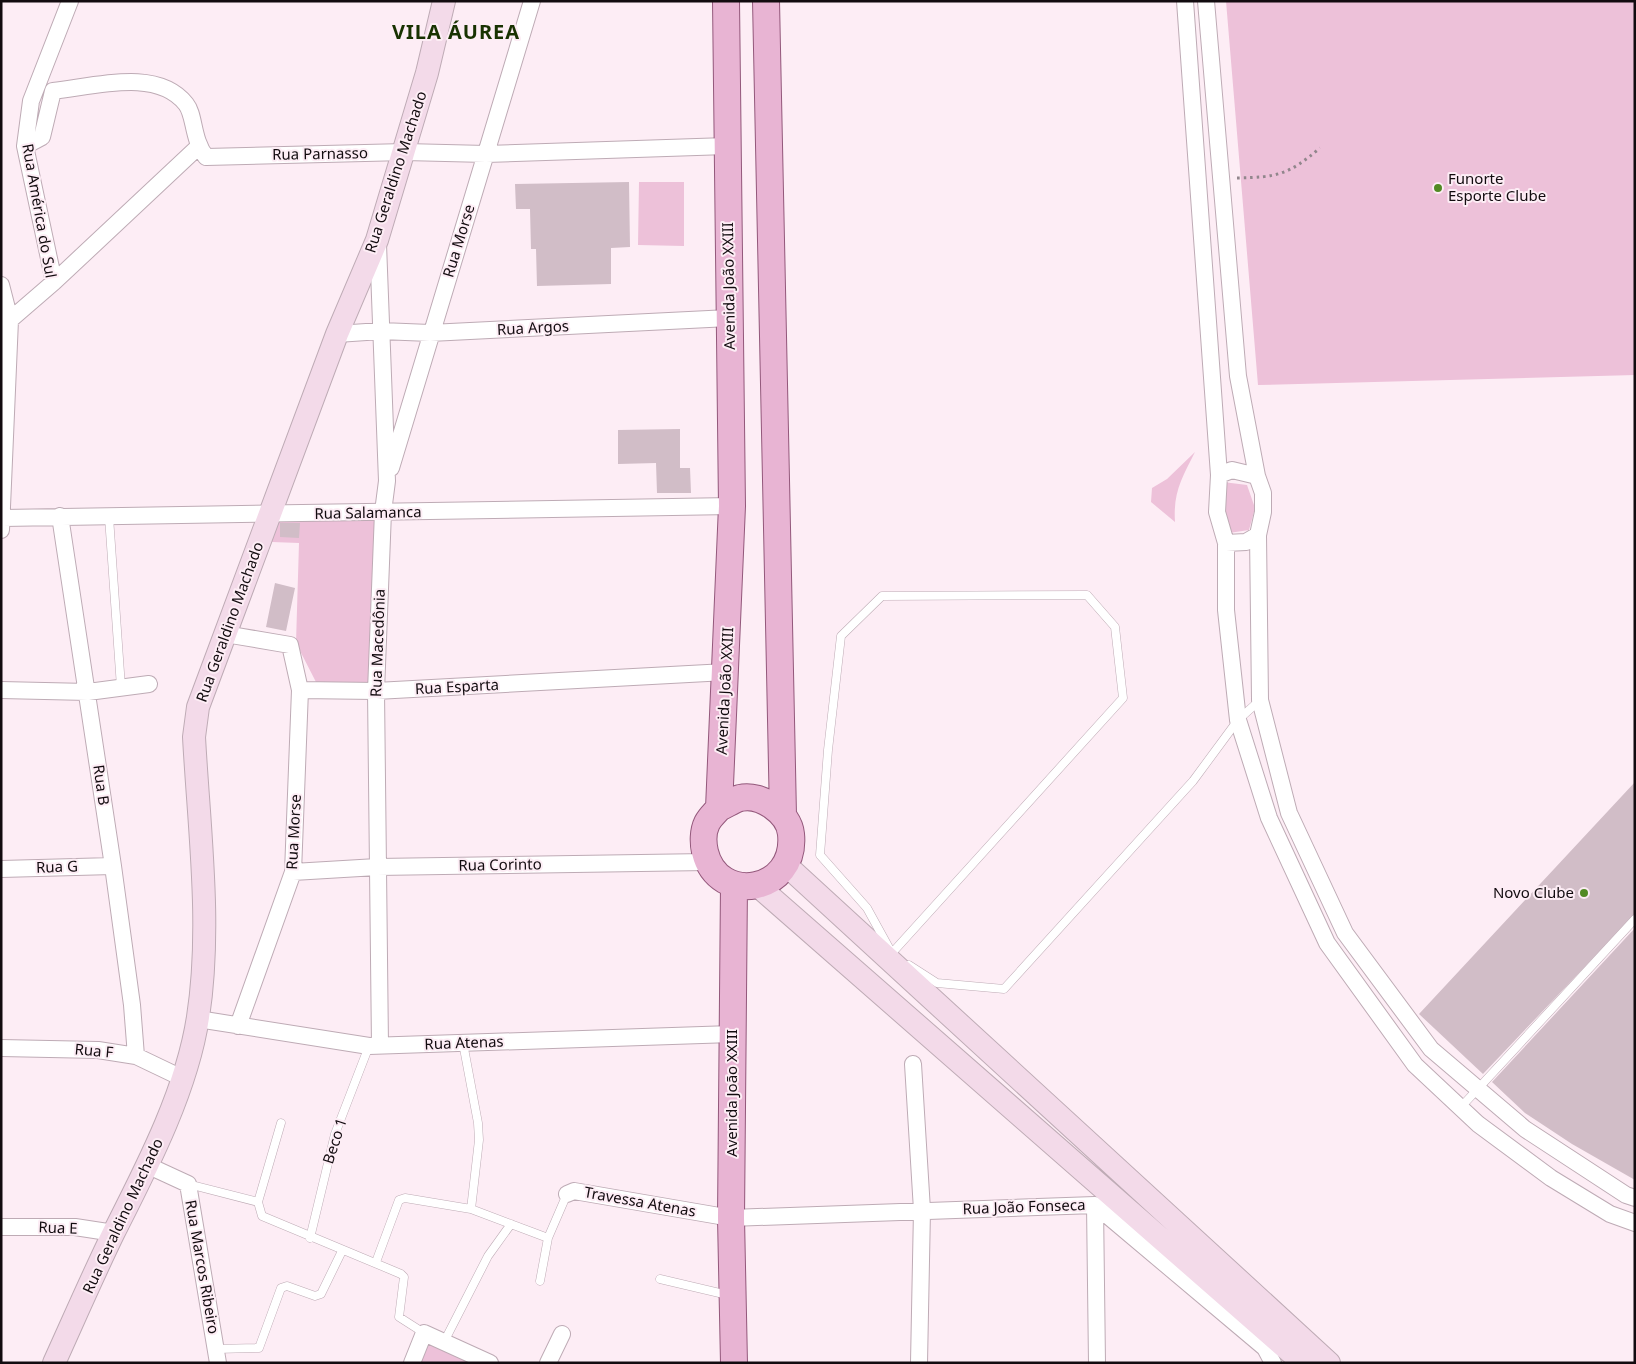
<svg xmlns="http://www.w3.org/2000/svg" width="1636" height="1364" font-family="'Noto Sans',sans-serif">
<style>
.green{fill:#edc1d9}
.building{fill:#d1bdc7}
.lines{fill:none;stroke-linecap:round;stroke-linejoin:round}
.lane-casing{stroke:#beabb5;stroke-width:9}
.street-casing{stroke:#beabb5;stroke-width:18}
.secondary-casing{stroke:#beabb5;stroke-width:24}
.primary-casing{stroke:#93587b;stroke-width:28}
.path{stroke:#91868c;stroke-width:3;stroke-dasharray:2.5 4;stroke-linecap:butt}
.lane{stroke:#fff;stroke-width:8}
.street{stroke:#fff;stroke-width:16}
.secondary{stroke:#f3dae9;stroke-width:22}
.primary{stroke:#e8b4d3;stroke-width:26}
.poi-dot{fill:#528a24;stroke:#fdedf5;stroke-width:2}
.labels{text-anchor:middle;stroke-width:4;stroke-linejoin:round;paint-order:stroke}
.street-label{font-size:15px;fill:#120b0f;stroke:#fdedf5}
.poi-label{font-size:15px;fill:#120b0f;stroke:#fdedf5;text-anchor:start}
.district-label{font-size:20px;font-weight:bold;letter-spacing:1px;fill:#183201;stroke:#fdedf5}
</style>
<rect width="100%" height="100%" fill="#fdedf5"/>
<!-- green -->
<path class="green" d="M1226 1H1635V375L1258 385Z
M639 182H684V246L638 245Z
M1195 452C1182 478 1173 492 1175 522L1151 502 1152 488 1167 479Z
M1223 482 1247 485 1255 508 1249 530 1229 533 1220 510Z
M376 515 371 686 317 684 296 643 299 543 272 542 275 519Z
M424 1333 489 1363H412Z"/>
<!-- building -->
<path class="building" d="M629 182 630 247 611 248V284L537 286 536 249H531L530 209H516L515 184Z
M680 429V468H690L691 493H657L656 463 618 464V430Z
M280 523H300L299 538 280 537Z
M275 583 295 588 286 631 266 627Z
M1635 782V914L1483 1074 1419 1014Z
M1635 928V1180L1572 1144 1525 1113 1492 1082Z"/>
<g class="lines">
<!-- lane casing -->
<g class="lane-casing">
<path id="lane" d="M109 517 121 687
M889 948 867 908 820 855 828 750 841 636 882 596 1087 595 1115 627 1123 698 892 953
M909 965 937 983 1004 989 1193 781 1238 720 1259 701
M463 1043 478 1123 479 1140 471 1209
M1461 1107 1635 919
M281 1123 258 1202 262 1216 401 1274 404 1277 399 1317 424 1333
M188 1184 258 1202
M310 1238 335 1134 369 1046
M376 1262 399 1200 405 1198 471 1209 548 1238
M660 1279 728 1295
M540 1281 548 1238 567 1194
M444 1342 488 1256 511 1224
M216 1349 259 1348 281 1288 287 1286 315 1296 321 1294 342 1251"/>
</g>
<!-- street casing -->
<g class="street-casing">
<path id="street" d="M1185 1 1219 475 1217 512 1226 543V610L1238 720 1269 818 1327 943 1415 1065 1478 1124 1551 1178 1610 1214 1635 1223
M1206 1 1238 376 1257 476 1263 493V512L1258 535 1260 700 1289 813 1345 933 1431 1049 1525 1129 1626 1195 1635 1198
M25 146 42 137 53 91C93 87 157 67 186 104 195 115 192 139 206 157L405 152 486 154 727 146
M378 244 387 481 383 512 376 691 380 1046
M54 282 198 147
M1 285 10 320 1 530
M337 334 381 331 430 333 729 318
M1 338 10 320 54 282 25 146 31 101 70 1
M391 468 532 1
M1219 475 1232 470 1257 476
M60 516 113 866 132 1005 136 1056
M3 518 732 506
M1226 543 1246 542 1258 535
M225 634 290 645 300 690 376 691 726 672
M1 690 88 692 149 684
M1 869 113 866
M293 872 377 867 707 862
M198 1019 369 1046 732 1034
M238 1026 293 872 300 690
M1 1048 98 1050 136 1056 182 1078
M913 1064 922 1210 919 1363
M149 1166 188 1184 218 1363
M567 1194 574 1191 731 1218 1095 1205 1265 1348 1273 1363
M1095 1205 1097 1363
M1 1227H75L114 1233
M412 1363 424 1333 490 1363
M548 1363 562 1334"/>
</g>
<!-- secondary casing -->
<g class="secondary-casing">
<path id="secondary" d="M786 865 1329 1363
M758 886 1303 1363
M54 1363C74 1319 93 1275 114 1232 147 1167 187 1090 198 1017 212 927 199 829 194 737L198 707 337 334 377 240 427 73 444 1"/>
</g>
<!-- primary casing -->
<g class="primary-casing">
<path id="primary" d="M766 1 783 815
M719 808C726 805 733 800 740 798 761 793 789 813 791 834 797 893 718 906 705 852 703 843 703 831 707 823 710 817 716 812 719 808L732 506 726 1
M734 885 731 1218 734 1363"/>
</g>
<!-- path -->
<path class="path" d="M1237 178C1278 177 1288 175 1320 148"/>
<!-- lane -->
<use href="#lane" class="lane"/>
<!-- street -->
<use href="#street" class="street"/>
<!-- secondary -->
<use href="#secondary" class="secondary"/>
<!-- primary -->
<use href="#primary" class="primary"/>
</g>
<!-- markers -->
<g class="poi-dot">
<circle cx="1438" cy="188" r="5"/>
<circle cx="1584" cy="893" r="5"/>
</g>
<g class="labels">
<!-- street labels -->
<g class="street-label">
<text transform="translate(320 154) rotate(-1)" y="5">Rua Parnasso</text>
<text transform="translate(396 172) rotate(-72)" y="5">Rua Geraldino Machado</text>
<text transform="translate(39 211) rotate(80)" y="5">Rua América do Sul</text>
<text transform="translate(459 241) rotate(-73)" y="5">Rua Morse</text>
<text transform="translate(729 286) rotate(-91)" y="5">Avenida João XXIII</text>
<text transform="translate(533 328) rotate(-3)" y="5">Rua Argos</text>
<text transform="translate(368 513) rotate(-1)" y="5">Rua Salamanca</text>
<text transform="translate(230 622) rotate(-70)" y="5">Rua Geraldino Machado</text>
<text transform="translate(378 643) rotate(-88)" y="5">Rua Macedônia</text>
<text transform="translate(457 687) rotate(-3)" y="5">Rua Esparta</text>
<text transform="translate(725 691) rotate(-87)" y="5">Avenida João XXIII</text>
<text transform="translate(101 785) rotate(82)" y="5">Rua B</text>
<text transform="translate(294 832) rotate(-87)" y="5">Rua Morse</text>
<text transform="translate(500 865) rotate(-1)" y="5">Rua Corinto</text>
<text transform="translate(57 867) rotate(-2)" y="5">Rua G</text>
<text transform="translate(464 1043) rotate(-2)" y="5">Rua Atenas</text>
<text transform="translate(94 1051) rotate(5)" y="5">Rua F</text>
<text transform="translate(732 1093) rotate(-90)" y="5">Avenida João XXIII</text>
<text transform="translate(335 1141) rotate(-72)" y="5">Beco 1</text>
<text transform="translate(640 1202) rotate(10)" y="5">Travessa Atenas</text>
<text transform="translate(1024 1207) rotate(-2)" y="5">Rua João Fonseca</text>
<text transform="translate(123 1216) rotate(-65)" y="5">Rua Geraldino Machado</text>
<text transform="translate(58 1228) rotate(2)" y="5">Rua E</text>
<text transform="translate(202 1267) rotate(80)" y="5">Rua Marcos Ribeiro</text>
</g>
<!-- poi labels -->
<g class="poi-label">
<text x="1448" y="184">Funorte<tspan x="1448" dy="17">Esporte Clube</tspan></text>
<text x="1574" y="898" text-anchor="end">Novo Clube</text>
</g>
<!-- district labels -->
<g class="district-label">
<text x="456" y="39">VILA ÁUREA</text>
</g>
</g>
<!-- border -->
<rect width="1636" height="1364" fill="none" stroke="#120b0f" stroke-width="5"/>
</svg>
